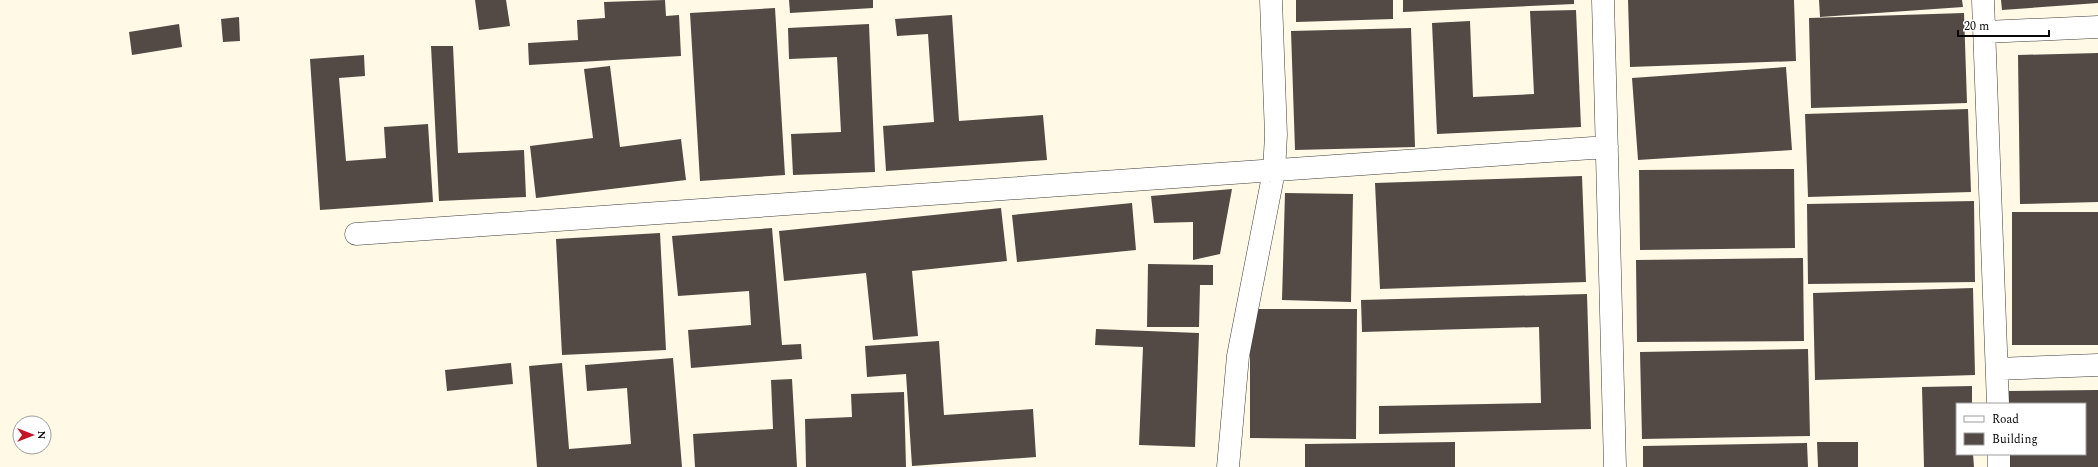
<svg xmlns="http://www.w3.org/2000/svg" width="2098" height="467" font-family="Spectral,serif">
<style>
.building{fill:#534a45}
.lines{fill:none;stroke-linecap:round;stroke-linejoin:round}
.street-casing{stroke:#3c3c3c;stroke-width:23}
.street{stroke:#fff;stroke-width:22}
</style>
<rect width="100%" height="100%" fill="#fff9e6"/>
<!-- building -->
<path class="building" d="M475 0H506L510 26 479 30Z
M665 0 666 16 679 15 681 56 529 65 528 43 578 40 577 20 605 18 604 2Z
M789 0H873V8L790 13Z
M1296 0H1393V19L1296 22Z
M1403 0H1574V4L1403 12Z
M1628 0H1794L1796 61 1630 67Z
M1819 0H1962L1963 7 1820 17Z
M2001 0H2098V3L2002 10Z
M775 8 785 175 700 181 690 13Z
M1576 10 1581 127 1437 134 1432 23 1470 21 1473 97 1534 94 1530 11Z
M1964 13 1967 103 1811 108 1809 18Z
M952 15 959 121 1043 115 1047 160 886 171 883 126 934 122 928 34 897 36 895 19Z
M239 17 240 41 223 42 221 19Z
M179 24 182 47 132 55 129 32Z
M869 24 875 172 793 175 791 134 841 132 837 57 789 59 788 28Z
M1411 28 1415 147 1295 150 1291 31Z
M431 46H453L458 153 524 150 526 197 439 201Z
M2098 53V202L2020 204 2018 55Z
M364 55 365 76 339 78 346 161 386 158 384 127 428 124 433 202 320 210 310 59Z
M610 66 620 147 681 139 686 180 536 198 530 146 593 138 584 69Z
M1786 67 1792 150 1638 160 1632 78Z
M1968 109 1971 192 1808 197 1805 114Z
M1794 169 1795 248 1640 250 1639 170Z
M1582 176 1586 282 1380 289 1375 183Z
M1232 189 1220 254 1193 260V222L1154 223 1151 196Z
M1285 193 1353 194 1351 302 1282 300Z
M1974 201 1975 282 1808 284 1807 204Z
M1132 203 1136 250 1017 262 1012 215Z
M1001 208 1007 261 912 271 918 336 873 340 866 273 784 281 779 231Z
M2012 212H2098V345H2012Z
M772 228 782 345 801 344 802 359 691 368 688 330 751 325 749 291 678 296 672 236Z
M660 233 666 350 562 355 556 239Z
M1803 258 1804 341 1637 342 1636 260Z
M1148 264 1213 265V285H1200L1199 327H1147Z
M1973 288 1975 375 1815 380 1813 293Z
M1587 294 1591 429 1379 434V406L1541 403 1539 327 1362 332 1361 300Z
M1250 309H1357L1356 439 1250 438Z
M1096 329 1199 333 1195 447 1139 445 1143 347 1095 345Z
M939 341 944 415 1033 409 1036 457 912 466 906 374 867 377 865 346Z
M1808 349 1810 436 1642 439 1640 352Z
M673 358 682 467H537L529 366 562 363 569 449 631 444 627 388 587 391 585 365Z
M511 363 513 384 447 391 445 370Z
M792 379 797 467H695L693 434 773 429 771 380Z
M1972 386V404H1957V454H1973L1974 467H1924L1922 387Z
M2098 390V467H2008V454H2085V404H2008V391Z
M904 392 906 467H806L805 419 852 417 851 394Z
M1455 442V467H1305V444Z
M1817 442H1858V467H1818Z
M1807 443 1808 467H1643V446Z"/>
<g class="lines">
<!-- street casing -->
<g class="street-casing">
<path id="street" d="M1603 0 1615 467
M1983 0 1998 404
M1985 32 2098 27
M356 234 1607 147
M1997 369 2098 365
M1999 454V467
M1228 467 1238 356 1274 171 1276 135 1271 0"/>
</g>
<!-- street -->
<use href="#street" class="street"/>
</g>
<!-- legend -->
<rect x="1956" y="403" width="130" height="52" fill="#ffffff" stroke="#9d9d9d"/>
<rect x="1964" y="416" width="20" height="6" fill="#ffffff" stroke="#9d9d9d"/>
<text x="1992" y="423" font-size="12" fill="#090909">Road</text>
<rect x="1964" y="433" width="20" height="12" fill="#534a45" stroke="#9d9d9d"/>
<text x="1992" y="443" font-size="12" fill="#090909">Building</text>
<!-- north arrow -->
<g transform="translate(32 435) rotate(90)"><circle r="19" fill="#ffffff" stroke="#9d9d9d"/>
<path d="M0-3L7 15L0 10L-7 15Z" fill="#c51628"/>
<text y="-6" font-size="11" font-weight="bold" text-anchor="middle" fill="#090909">N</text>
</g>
<!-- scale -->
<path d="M1958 30v6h91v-6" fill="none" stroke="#090909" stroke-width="2"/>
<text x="1964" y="30" font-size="12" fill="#090909" stroke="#ffffff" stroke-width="3" paint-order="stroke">20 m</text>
</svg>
